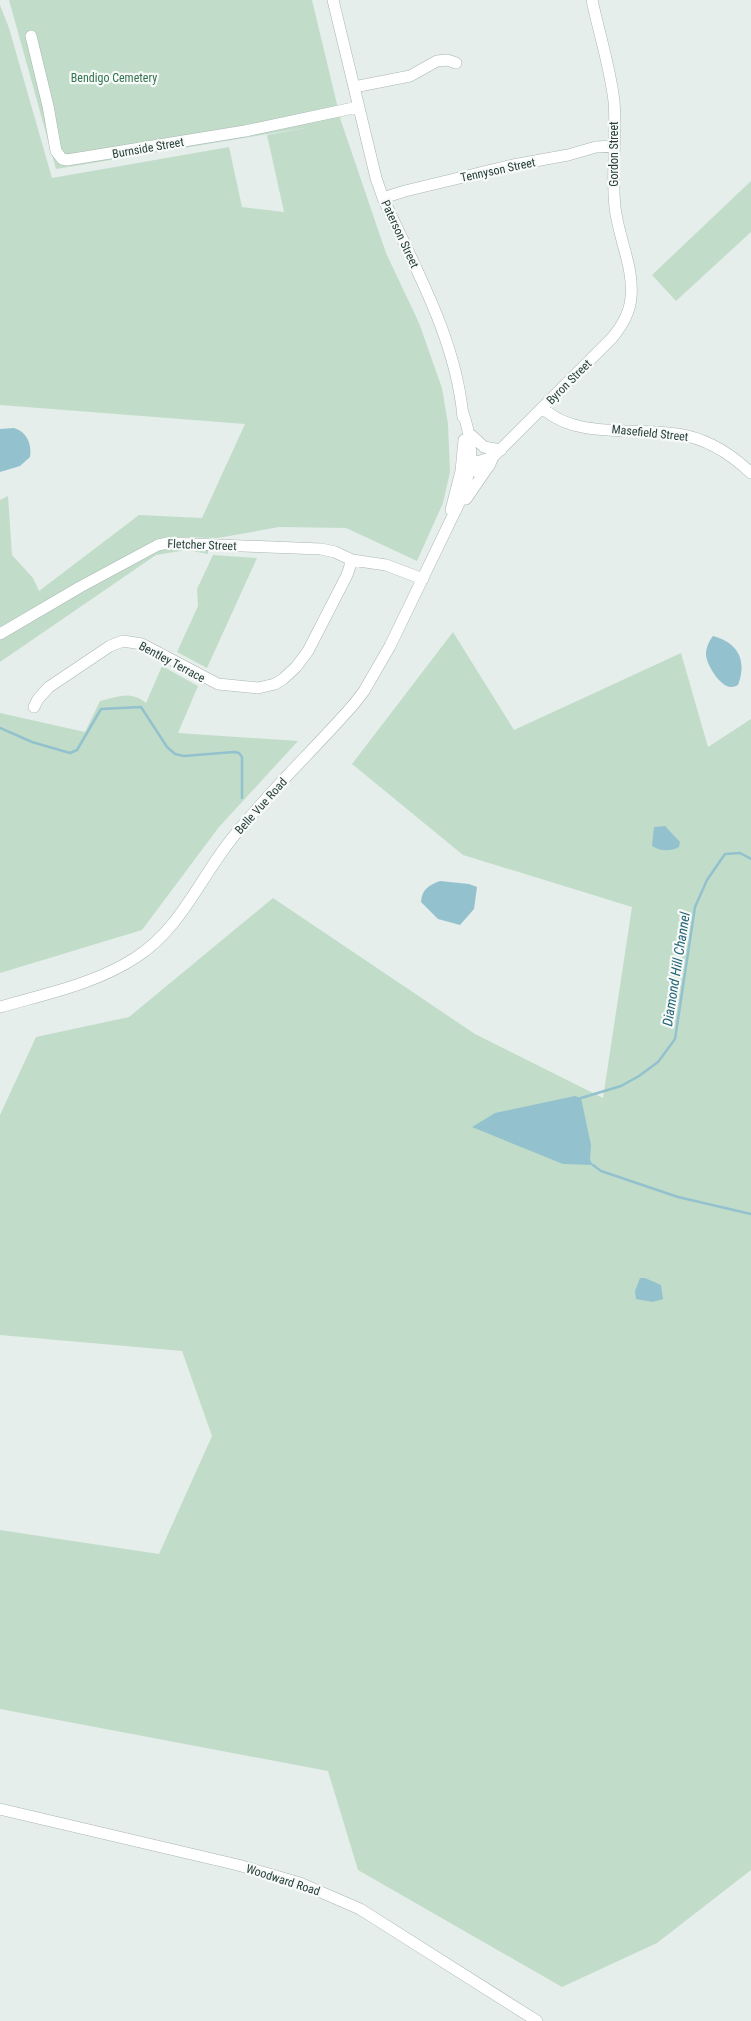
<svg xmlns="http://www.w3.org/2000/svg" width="751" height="2021" font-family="'Roboto Condensed',sans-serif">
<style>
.green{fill:#c1ddca}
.water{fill:#93c1ce}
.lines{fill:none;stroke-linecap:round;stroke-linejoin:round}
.stream{stroke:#93c1ce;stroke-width:2.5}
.minor-casing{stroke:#a9b6b2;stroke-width:12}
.minor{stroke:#fff;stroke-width:11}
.labels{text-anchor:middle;stroke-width:4.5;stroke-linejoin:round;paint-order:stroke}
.park-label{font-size:12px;fill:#337350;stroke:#f7faf9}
.street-label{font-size:12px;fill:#263f3a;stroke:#f7faf9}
.water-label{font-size:14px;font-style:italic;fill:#246477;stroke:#f7faf9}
</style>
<rect width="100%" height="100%" fill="#e6eeeb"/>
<!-- green -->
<path class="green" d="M9 0H312L341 121 386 253 419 323 442 388 448 424 450 472 443 503 417 561 346 528 279 527 218 538 165 537 125 557 0 629V500L8 496 12 555 33 578 39 591 139 515 202 518 245 424 0 405V5L9 28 52 178 229 147 242 207 284 212 267 135 310 127 56 169Z
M751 181V232L676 301 652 275Z
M158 548H208V554L187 550 156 555 0 662V636Z
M213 555 257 558 207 668 177 652 198 606 197 589Z
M453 632 514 730 681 653 708 747 751 719V1870L657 1943 562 1987 358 1870 328 1771 0 1709V1530L159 1554 212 1436 182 1351 0 1335V1115L36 1037 129 1017 273 898 475 1034 603 1098 632 907 463 855 352 764Z
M162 666 198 686 178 733 298 741 219 827 142 930 0 973V713L85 732 100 701C117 697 131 690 146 703Z"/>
<!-- water -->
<path class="water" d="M14 428C27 432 32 444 30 457L20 466 0 472V429Z
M713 636C739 643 747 661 738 685 736 686 733 687 731 687 720 687 706 664 706 654 706 648 709 641 713 636Z
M665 826 680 842 679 847C670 852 660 851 652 846L654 827Z
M440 881 469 884 477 887 474 909 460 925 438 919 421 902C422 889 429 885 440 881Z
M575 1096 581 1098 591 1145 590 1160 593 1165 563 1164 472 1127 495 1113Z
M640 1278H645L661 1285 663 1299 653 1302 636 1299 635 1291Z"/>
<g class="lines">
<!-- stream -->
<path class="stream" d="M0 728 32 742 70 753 77 750 101 709 141 707 167 747 175 754 184 756 234 752 239 753 242 757V798
M581 1098 621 1086 639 1076 658 1062 675 1039 695 907 707 880 725 854 740 853 751 859
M593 1165 601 1171 678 1197 751 1214"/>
<!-- minor casing -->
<g class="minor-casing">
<path id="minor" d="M333 0 376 178 383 198C415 268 456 339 463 417
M31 36 48 106 56 151 62 159 67 160 245 131 358 107
M354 87 410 76 437 61 447 60 456 63
M383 198 405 191 513 165 568 155 596 147 614 146
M543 408C574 439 636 427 677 434 706 438 730 453 751 473
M471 435 484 447 501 450
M462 462 480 461 493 457
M461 471H478L489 466 493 457 612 338C622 326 630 313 631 297 634 267 618 237 615 207 611 172 617 136 614 101 610 67 599 33 592 0
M466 499 488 467
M451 510 461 471 464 440
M0 634 80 587 158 545 168 543 321 549 335 552 352 560 386 565 423 579
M34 707 38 699 49 687 110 646 123 641 142 644 218 684 258 688 275 684 283 679 296 667 308 651 347 575 352 560
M0 1007C45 994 95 984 135 958 180 929 198 882 230 841 268 792 314 750 354 704L364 691 390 646 462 497C473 464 474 443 462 410
M0 1809 238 1865 300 1883 360 1909 537 2021"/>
</g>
<!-- minor -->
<use href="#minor" class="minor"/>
</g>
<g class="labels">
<!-- park labels -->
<g class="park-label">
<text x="114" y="82">Bendigo Cemetery</text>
</g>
<!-- street labels -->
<g class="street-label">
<text transform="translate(148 148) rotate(-10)" y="4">Burnside Street</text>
<text transform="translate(614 154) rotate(-90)" y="4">Gordon Street</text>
<text transform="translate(498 170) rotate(-12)" y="4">Tennyson Street</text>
<text transform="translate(400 234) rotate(65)" y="4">Paterson Street</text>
<text transform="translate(569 382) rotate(-45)" y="4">Byron Street</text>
<text transform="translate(650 433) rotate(6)" y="4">Masefield Street</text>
<text transform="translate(202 545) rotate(2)" y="4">Fletcher Street</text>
<text transform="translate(172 662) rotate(28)" y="4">Bentley Terrace</text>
<text transform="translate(261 806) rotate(-48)" y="4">Belle Vue Road</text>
<text transform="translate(283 1880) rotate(18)" y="4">Woodward Road</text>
</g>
<!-- water labels -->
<g class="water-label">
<text transform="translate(676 969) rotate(-81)" y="5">Diamond Hill Channel</text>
</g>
</g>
</svg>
